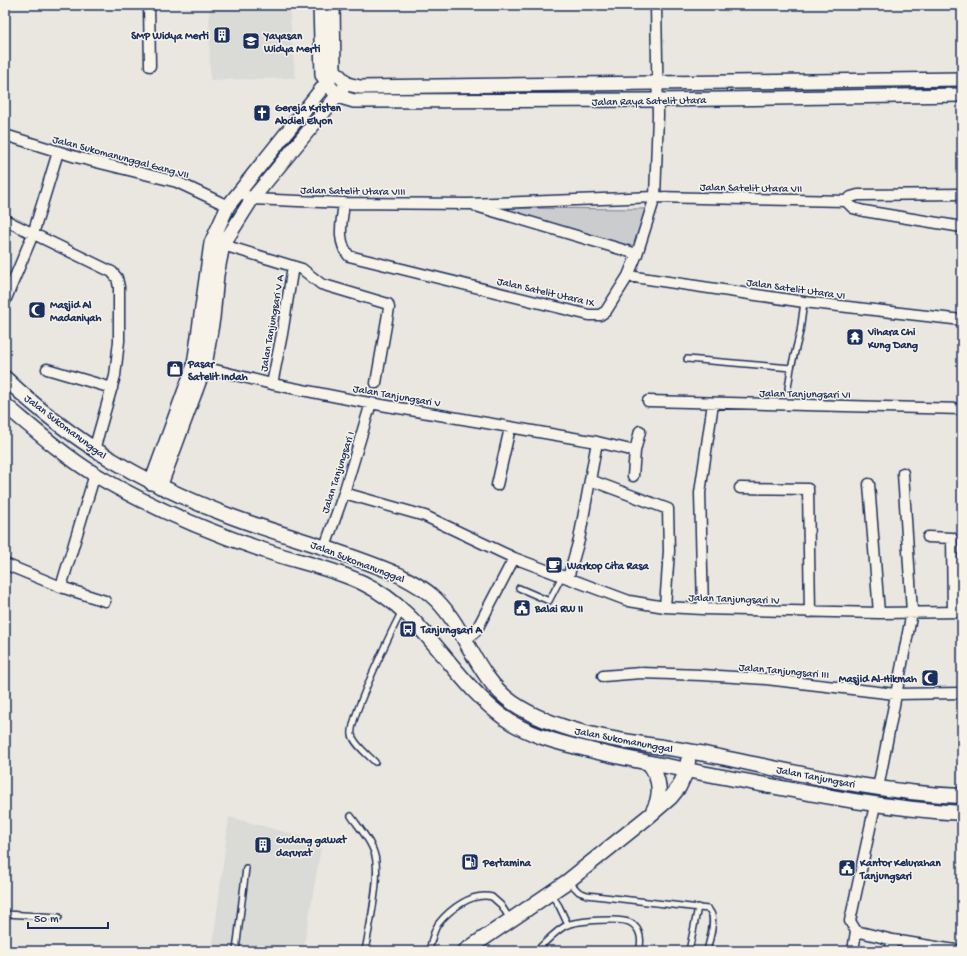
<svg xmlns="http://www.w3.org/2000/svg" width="967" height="956" font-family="'Gochi Hand',sans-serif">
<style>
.built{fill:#dadad6}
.green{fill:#cbcccd;stroke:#737e96}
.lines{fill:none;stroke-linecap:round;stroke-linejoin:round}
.service-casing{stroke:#1b2f5e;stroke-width:8}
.minor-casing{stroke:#1b2f5e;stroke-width:13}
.tertiary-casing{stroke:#1b2f5e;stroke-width:16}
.secondary-casing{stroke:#1b2f5e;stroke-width:17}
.service{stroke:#f7f3e8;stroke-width:5}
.minor{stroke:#f7f3e8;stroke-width:10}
.tertiary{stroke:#f7f3e8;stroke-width:13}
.secondary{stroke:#f7f3e8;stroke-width:14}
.labels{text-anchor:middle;stroke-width:3;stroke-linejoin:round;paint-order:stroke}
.poi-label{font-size:11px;font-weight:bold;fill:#1b2f5e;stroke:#f7f3e8;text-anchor:start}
.street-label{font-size:11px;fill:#1b2f5e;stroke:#f7f3e8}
</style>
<rect width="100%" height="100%" fill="#eae7e0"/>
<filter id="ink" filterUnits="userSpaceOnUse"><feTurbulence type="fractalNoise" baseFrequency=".025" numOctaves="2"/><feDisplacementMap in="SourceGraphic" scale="8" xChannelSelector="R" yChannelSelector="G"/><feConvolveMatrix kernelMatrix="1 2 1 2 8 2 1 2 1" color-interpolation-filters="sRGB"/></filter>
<g filter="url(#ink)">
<!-- built -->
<path class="built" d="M209 5H289L295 78 210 80Z
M229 817 322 842 303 951H212Z"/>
<!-- green -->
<path class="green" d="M494 208 650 209 636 249Z"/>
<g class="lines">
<!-- service casing -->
<g class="service-casing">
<path id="service" d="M687 359 791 368 800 332 804 302
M788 388 791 368
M519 588 549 601 562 576
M375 762C368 755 355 745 352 735 348 721 393 628 402 611
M351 816C360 829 375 845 376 862 379 884 369 929 365 951
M569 882 579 892 587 895 708 909C718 916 709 941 707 951
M551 894 559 906 568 925
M5 914 59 917
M236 951 246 868
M429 951C431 942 433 932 438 924 450 909 472 892 492 897L501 905 510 919
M536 951C545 943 556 930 567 925 577 921 622 917 631 923 641 929 642 941 639 951
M689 951 698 907"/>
</g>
<!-- minor casing -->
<g class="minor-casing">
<path id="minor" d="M149 5 150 66
M5 135 76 157 177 182 228 206
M239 191 252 199 344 203 468 204 655 197 846 201 851 197 858 195 962 194
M846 201 853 208 864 211 962 227
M344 203C342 222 336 240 349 256L589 315H600L606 311 628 276 637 254 655 197 658 115 656 5
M476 206 637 254
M5 220 112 272 117 278 119 287V341L115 376 94 450
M223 245 302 269 321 284 388 304 389 308 376 383
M628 276 804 302 962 320
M5 301 33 234 58 152
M199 366 272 384 358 401 597 442 635 451
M47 369 112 388
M272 384 282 334 293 266
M648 401 962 409
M633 476 635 451 640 431
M590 480 668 509 669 551 665 607
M869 484 879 613
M497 485 510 428
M740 488 808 489 810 612
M344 493 425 516 514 558 629 601 665 607 703 609 879 613 962 612
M928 537 952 538 953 612
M325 547 344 493 371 403
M5 564 61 587 105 601
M568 578 579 540 597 442
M61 587 95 474
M703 609 700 493 713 403
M465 641 476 631 514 558
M603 676 641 673 702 675 766 679 895 694 962 693
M878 788 912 612 903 473
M875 805 850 921 856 931 893 940 961 951
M853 951 856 931
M890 951 893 940"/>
</g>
<!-- tertiary casing -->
<g class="tertiary-casing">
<path id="tertiary" d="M320 5 322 75 337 96 354 101 658 100 962 95
M333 5 334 70 347 84 360 87 962 79
M151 483 194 365 211 243 228 206 331 77
M160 487 205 366 213 318 217 275 223 245 252 199 342 90"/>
</g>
<!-- secondary casing -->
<g class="secondary-casing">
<path id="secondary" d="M5 378C73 443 143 483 230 516 286 537 345 551 399 575 410 581 422 587 431 595 466 625 474 676 513 703 566 739 643 742 705 754 790 771 876 793 962 796
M5 405C34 429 62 454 94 474 146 505 209 532 266 551 298 562 332 568 363 583 425 613 451 680 506 719 529 735 558 743 586 749 624 759 663 765 702 773 788 789 874 808 962 813
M649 763C660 778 662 795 653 811
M465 951 568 881 649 816 671 797 679 787 687 770 688 761"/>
</g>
<!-- service -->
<use href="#service" class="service"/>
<!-- minor -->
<use href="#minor" class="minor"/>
<!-- tertiary -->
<use href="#tertiary" class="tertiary"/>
<!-- secondary -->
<use href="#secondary" class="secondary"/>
</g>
</g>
<!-- icons -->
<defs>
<g id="building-square" transform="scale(0.9)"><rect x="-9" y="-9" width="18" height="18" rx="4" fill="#1b2f5e" stroke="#f7f3e8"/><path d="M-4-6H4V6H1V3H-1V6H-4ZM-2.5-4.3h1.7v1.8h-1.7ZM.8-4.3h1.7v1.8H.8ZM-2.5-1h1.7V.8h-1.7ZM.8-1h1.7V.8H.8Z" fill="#fff"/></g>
<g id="school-square" transform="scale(0.9)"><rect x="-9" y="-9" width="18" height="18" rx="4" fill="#1b2f5e" stroke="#f7f3e8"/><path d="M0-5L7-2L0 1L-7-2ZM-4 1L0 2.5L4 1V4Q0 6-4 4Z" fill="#fff"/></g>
<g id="church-square" transform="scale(0.9)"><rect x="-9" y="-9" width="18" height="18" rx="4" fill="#1b2f5e" stroke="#f7f3e8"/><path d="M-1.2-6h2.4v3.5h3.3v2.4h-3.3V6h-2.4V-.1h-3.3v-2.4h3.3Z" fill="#fff"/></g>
<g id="mosque-square" transform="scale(0.9)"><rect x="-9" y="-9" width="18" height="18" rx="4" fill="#1b2f5e" stroke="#f7f3e8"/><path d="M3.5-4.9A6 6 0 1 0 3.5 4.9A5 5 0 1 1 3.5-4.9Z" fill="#fff"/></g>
<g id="temple-square" transform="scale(0.9)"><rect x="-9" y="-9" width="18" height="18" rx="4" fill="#1b2f5e" stroke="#f7f3e8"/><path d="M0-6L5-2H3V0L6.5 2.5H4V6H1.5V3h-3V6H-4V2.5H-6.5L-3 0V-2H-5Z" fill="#fff"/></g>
<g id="shop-square" transform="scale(0.9)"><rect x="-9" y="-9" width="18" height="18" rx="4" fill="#1b2f5e" stroke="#f7f3e8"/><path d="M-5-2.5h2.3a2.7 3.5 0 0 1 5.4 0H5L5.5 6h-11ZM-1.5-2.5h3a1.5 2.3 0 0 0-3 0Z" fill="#fff"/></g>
<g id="cafe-square" transform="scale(0.9)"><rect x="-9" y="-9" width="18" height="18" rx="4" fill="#1b2f5e" stroke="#f7f3e8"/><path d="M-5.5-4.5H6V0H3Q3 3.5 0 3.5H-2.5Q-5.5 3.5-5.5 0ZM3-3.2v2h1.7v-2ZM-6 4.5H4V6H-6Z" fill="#fff"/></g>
<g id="civic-square" transform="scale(0.9)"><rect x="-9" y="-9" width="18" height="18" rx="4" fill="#1b2f5e" stroke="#f7f3e8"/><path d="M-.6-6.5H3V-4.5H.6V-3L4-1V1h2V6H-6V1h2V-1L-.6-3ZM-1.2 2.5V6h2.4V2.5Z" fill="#fff"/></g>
<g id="bus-square" transform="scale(0.9)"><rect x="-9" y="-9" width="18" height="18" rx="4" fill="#1b2f5e" stroke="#f7f3e8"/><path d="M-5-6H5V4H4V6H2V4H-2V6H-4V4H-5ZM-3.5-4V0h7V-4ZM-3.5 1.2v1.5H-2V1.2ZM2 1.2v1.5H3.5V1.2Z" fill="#fff"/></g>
<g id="fuel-square" transform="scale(0.9)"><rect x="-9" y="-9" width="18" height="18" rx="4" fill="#1b2f5e" stroke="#f7f3e8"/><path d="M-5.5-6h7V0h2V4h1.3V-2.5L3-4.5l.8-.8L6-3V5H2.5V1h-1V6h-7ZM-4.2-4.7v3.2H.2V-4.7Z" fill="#fff"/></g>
</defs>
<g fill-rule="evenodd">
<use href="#building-square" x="222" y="35"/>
<use href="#school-square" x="251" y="41"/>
<use href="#church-square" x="262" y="113"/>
<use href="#mosque-square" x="37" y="310"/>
<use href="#temple-square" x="855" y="337"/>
<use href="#shop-square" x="175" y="369"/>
<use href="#cafe-square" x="554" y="565"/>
<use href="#civic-square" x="522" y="608"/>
<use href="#bus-square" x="408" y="629"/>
<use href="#mosque-square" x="930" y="678"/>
<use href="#building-square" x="263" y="845"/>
<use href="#fuel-square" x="470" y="862"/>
<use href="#civic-square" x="847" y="868"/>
</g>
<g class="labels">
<!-- poi labels -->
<g class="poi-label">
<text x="209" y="39" text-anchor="end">SMP Widya Merti</text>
<text x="264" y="39">Yayasan<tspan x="264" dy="13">Widya Merti</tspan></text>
<text x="275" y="111">Gereja Kristen<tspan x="275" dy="13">Abdiel Elyon</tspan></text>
<text x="50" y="308">Masjid Al<tspan x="50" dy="13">Madaniyah</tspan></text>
<text x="868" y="335">Vihara Chi<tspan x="868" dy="13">Kung Dang</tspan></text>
<text x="188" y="367">Pasar<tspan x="188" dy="13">Satelit Indah</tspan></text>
<text x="567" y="569">Warkop Cita Rasa</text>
<text x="535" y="612">Balai RW II</text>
<text x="421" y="633">Tanjungsari A</text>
<text x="917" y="682" text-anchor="end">Masjid Al-Hikmah</text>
<text x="276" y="843">Gudang gawat<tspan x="276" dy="13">darurat</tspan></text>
<text x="483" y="866">Pertamina</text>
<text x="860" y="866">Kantor Kelurahan<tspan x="860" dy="13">Tanjungsari</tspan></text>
</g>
<!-- street labels -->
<g class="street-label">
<text transform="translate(649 100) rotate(-1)" y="4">Jalan Raya Satelit Utara</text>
<text transform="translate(121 156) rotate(15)" y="4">Jalan Sukomanunggal Gang VII</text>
<text transform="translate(751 187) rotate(1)" y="4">Jalan Satelit Utara VII</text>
<text transform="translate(353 190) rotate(1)" y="4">Jalan Satelit Utara VIII</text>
<text transform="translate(796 288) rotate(8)" y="4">Jalan Satelit Utara VI</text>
<text transform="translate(546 291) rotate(13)" y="4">Jalan Satelit Utara IX</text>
<text transform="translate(271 323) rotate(-80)" y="4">Jalan Tanjungsari V A</text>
<text transform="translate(805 393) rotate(1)" y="4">Jalan Tanjungsari VI</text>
<text transform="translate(397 395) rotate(10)" y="4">Jalan Tanjungsari V</text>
<text transform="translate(66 426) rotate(37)" y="4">Jalan Sukomanunggal</text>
<text transform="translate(337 472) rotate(-72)" y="4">Jalan Tanjungsari I</text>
<text transform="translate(358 561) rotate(21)" y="4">Jalan Sukomanunggal</text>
<text transform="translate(734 598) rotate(2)" y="4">Jalan Tanjungsari IV</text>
<text transform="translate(784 670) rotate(5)" y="4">Jalan Tanjungsari III</text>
<text transform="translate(624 739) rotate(11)" y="4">Jalan Sukomanunggal</text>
<text transform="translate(816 776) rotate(11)" y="4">Jalan Tanjungsari</text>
</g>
</g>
<!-- margin -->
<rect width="967" height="956" fill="none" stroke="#f7f3e8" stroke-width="20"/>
<rect x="10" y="10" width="947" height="936" fill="none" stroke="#1b2f5e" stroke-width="1.5" filter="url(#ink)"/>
<!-- scale -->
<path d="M28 922v6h80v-6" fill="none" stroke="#1b2f5e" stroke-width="2"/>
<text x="34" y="922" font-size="12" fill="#1b2f5e" stroke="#f7f3e8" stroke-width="3" paint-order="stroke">50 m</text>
</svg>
